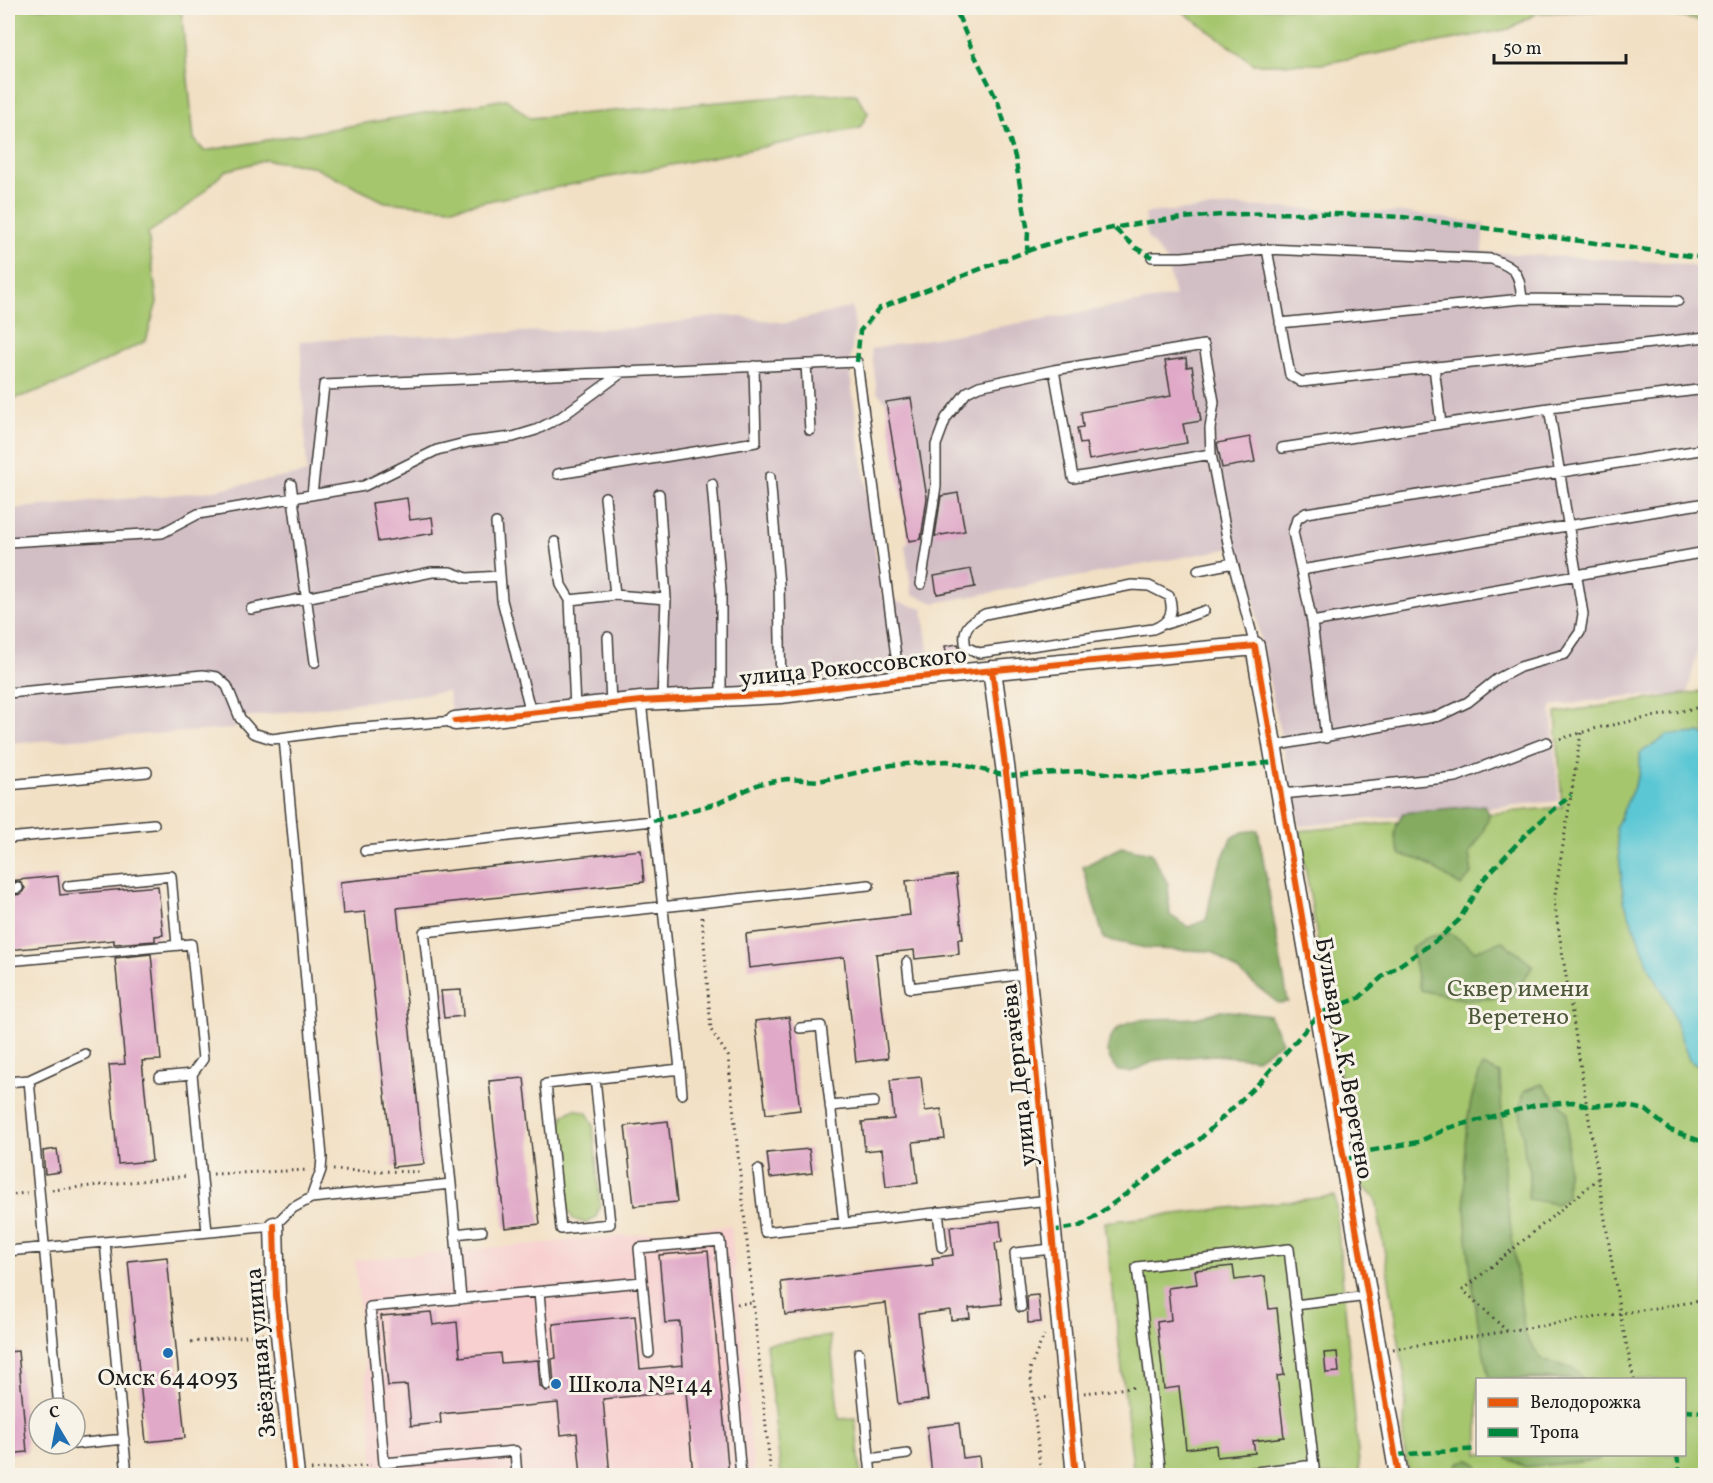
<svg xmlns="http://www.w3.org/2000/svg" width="1713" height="1483" font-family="Vollkorn,serif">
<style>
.built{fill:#f7d0cf}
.industrial{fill:#d2bec5}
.green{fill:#a6c66e;stroke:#617145;stroke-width:1.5;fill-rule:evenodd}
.forest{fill:#84ab61;stroke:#50643e;stroke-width:1.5}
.water{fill:#5bc7d4;stroke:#3c7278;stroke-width:1.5}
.building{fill:#e0a9c8}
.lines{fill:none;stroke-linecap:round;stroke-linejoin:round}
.service-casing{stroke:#3c3935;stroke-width:12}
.minor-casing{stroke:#3c3935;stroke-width:21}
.path{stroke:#3c3935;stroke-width:3;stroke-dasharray:1.5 4.5;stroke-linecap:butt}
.service{stroke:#fff;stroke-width:9}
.minor{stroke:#fff;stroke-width:18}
.quiet{stroke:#00873e;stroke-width:4.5;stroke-dasharray:9 4.5;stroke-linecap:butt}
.cycleway-casing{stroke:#f7f3e8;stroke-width:10}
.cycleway{stroke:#e8590c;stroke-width:6}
.poi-dot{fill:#1f6fb2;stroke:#f7f3e8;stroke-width:2}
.labels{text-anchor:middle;stroke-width:6;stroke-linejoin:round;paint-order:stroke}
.street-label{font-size:24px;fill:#1c1c1c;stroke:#f7f3e8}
.park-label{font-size:24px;fill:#4c5839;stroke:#f7f3e8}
.poi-label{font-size:24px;fill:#1c1c1c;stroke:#f7f3e8}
</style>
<rect width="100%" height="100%" fill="#f7f3e8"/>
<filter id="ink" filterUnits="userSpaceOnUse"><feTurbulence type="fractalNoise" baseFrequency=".0167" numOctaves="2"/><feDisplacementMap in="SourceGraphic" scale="12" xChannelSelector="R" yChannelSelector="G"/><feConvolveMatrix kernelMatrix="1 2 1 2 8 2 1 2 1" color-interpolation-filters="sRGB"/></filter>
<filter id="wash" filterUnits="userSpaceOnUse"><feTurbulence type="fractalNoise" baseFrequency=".008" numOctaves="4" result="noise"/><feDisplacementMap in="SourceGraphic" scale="24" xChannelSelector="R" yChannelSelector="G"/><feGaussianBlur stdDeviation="1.35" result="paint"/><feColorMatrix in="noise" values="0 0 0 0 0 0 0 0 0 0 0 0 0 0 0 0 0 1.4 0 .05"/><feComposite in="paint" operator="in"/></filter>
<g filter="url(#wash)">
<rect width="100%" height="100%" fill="#f2e0c4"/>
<!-- built -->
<path class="built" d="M731 1226 754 1475H375L355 1260Z"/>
<!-- industrial -->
<path class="industrial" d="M1236 206 1410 213 1484 224 1482 252 1675 263 1705 269V621L1687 695 1630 696 1551 706 1559 801 1300 826 1260 638 1249 566 1242 567 1238 547 935 603 912 594 905 545 909 541 886 402 877 392 871 349 1175 296 1166 260 1147 237 1145 213Z
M852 307 855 328 849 368 882 597 923 609 930 667 766 687 452 716 448 691 241 718 234 729 8 743V509L203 492 307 473 300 341 642 327 728 315 786 323Z"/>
<!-- green -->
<path class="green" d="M8 8H181L194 139 204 151 506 99 530 118 813 94H856L868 113 860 128 452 208 385 202 312 166 265 160 225 171 192 203 148 233 157 302 146 341 63 382 8 401Z
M1178 8H1705L1706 22 1641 9 1537 13 1509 29 1321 64H1254Z
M1705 691V1475H1409L1403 1442 1406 1386 1376 1199 1359 1183 1299 831 1562 807 1556 713ZM1478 1380H1684V1454H1478Z
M575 1109 587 1113 593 1124 600 1205 596 1217 585 1223 573 1219 567 1208 560 1127 564 1115Z
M1335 1196 1360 1475H1134L1105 1222Z
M830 1336 839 1419 855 1418 861 1475H781L766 1344Z"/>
<!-- forest -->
<path class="forest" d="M1484 805 1489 816 1481 836 1469 854 1472 873 1461 886 1421 860 1401 855C1392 837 1393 830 1403 813Z
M1258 830 1288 1002 1278 1003 1212 951 1150 949 1104 939 1083 867 1121 847 1151 853 1168 884 1170 915 1188 927 1206 920 1215 876 1231 838 1243 832Z
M1451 933 1475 951 1502 941 1533 966 1512 997 1467 1000 1420 990 1411 948 1428 937Z
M1221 1010 1270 1016 1282 1042 1257 1059 1214 1055 1157 1060 1131 1072 1118 1071C1111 1063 1105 1053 1109 1042 1119 1010 1167 1021 1193 1018 1203 1017 1212 1013 1221 1010Z
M1483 1066 1500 1073 1505 1185 1525 1335 1542 1360 1574 1369 1583 1379H1489C1472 1300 1446 1140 1483 1066Z
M1542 1084 1568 1113 1567 1196 1556 1204 1528 1199 1530 1170 1525 1155 1520 1110 1524 1091Z
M1506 1455V1454L1603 1455 1599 1460 1525 1467 1507 1458Z
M1469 1460 1477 1464 1479 1475H1456L1455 1468 1459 1462Z"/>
<!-- water -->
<path class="water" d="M1700 733 1706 736V1065C1698 1067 1694 1064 1689 1060L1668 1002 1651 971 1624 901 1616 827 1640 773V753L1668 735Z"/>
<g id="blocks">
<!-- building -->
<path class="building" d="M1186 358 1187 367 1192 366 1201 421 1183 424 1187 443 1089 460 1086 443 1080 444 1077 428 1083 427 1081 412 1171 396 1165 361Z
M911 398 927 498 921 539 909 541 886 402Z
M1250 437 1255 462 1222 468 1217 443Z
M958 493 965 531 935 536 941 496Z
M407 498 410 520 432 517 434 533 378 542 372 503Z
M971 569 975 587 937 594 934 576Z
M958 644 965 662 948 663 945 646Z
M641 850 644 882 397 908 424 1164 393 1167 365 912 343 914 340 882Z
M956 875 963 939H958L959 954 915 959 914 950 876 954 888 1058 856 1062 844 957 749 968 746 934 910 915 906 881Z
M58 876 60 895 158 886 163 935 155 936V941L114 944V940L8 950V896L21 894 25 888 20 882 8 881Z
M151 954 161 1060 142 1061 152 1161 118 1164 109 1065 125 1064 115 958Z
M461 990 463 1016 444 1018 441 991Z
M789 1017 800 1110 766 1114 755 1021Z
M921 1077 925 1111 941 1109 945 1139 913 1142 918 1183 886 1187 882 1149 865 1151 862 1122 894 1119 890 1080Z
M524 1078 540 1224 505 1228 489 1081Z
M668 1121 677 1202 634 1206 625 1126Z
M57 1149 60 1172 45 1174 43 1151Z
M809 1149 812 1173 770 1178 767 1153Z
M1000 1221 1002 1242 995 1243 1002 1304 969 1308 970 1318 951 1320 950 1310 918 1314 928 1400 898 1404 886 1303 785 1315 781 1282 933 1265 932 1258 953 1255 950 1227Z
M708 1251 729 1476H693L686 1391 603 1399 610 1476H581L577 1433 561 1435 558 1403 440 1414 441 1423 411 1426 407 1385 388 1386 381 1316 431 1312 433 1325 457 1322 460 1357 500 1353 501 1363 538 1360 540 1386 545 1391 551 1390 554 1385 552 1359 556 1358 553 1324 635 1316 640 1369 683 1365 680 1322 665 1323 659 1255Z
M167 1257 185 1438 146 1442 128 1261Z
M1233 1266 1235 1280 1265 1276 1269 1309 1277 1308 1284 1375 1277 1376 1284 1437 1253 1441 1255 1453 1217 1457 1216 1445 1186 1449 1179 1387 1164 1389 1157 1322 1171 1320 1168 1288 1197 1284 1195 1270Z
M1038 1295 1041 1322 1028 1323 1027 1296Z
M18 1351 27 1452 8 1454V1352Z
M1337 1352 1339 1372 1326 1373 1324 1353Z
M959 1423 963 1458 979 1456 981 1476H932L927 1427Z"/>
</g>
</g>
<g filter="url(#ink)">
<use href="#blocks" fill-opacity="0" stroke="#3c3935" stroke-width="1.5"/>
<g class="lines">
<!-- service casing -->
<g class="service-casing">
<path id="service" d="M1267 249 1290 375 1301 382 1706 337
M1152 257H1182L1267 249 1492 259C1517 269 1519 272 1522 299
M1280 323 1522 299 1678 301
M806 364 810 430
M1434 367 1441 424
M1054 370 1073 478 1211 454
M1282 448 1549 408 1706 389
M558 474 756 442 754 366
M770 477 779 585 781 694
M291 484 315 662
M712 484 721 590V697
M659 494 666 599 662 700
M312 495 324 385 857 362 899 679
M605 497 615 595
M496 523 502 600 531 713
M8 542 162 533 198 514 364 486 437 450 469 442 513 437 536 430 561 417 624 371
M555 542 561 585 570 600
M1198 570 1233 563
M1301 570 1706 503
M921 584 936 486V445L946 418 967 392 979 386 1054 370 1204 345 1214 402 1210 429 1211 454 1229 548 1255 646
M1132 585 1149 586 1169 596C1175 613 1169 623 1153 629L979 653 966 647C961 628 970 622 985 614Z
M251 609 432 572H450L467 578 500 576
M1312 622 1706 552
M1166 624 1204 611
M608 637 611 704
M8 693 203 675 217 677 227 686 240 718 253 733 272 739 337 730 455 721
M575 708 570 600 615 595 666 599
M284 738 322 1157 321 1170 311 1198
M1326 738 1312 622 1293 532 1297 519 1306 513 1706 449
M1273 746 1439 716 1468 702 1497 679 1520 667 1565 654 1580 632 1583 614 1549 408
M8 785 147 772
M1282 794 1456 777 1547 742
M8 838 154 824
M365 851 653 821
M68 886 171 876 177 945
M8 889 18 888
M8 961 191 944 203 1059 192 1074 207 1232
M907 962 910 988 1026 974
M800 1028 821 1026 844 1223
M680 1069 682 1094
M160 1077 192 1074
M595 1078 610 1224 561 1229 546 1084 680 1069 641 701
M29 1080 85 1054
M8 1082 29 1080 59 1408
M830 1106 874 1102
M758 1170 765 1232 1049 1200
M451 1184 461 1299
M938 1212 942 1247
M455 1234 482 1231
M105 1242 127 1476
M8 1251 274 1226 291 1209 311 1198 451 1184 424 932 869 885
M539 1292 547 1385
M1295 1305 1368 1296
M1021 1307 1015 1253 1052 1249
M649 1353 639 1248 720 1241 741 1476
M859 1353 871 1476
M63 1444H70
M75 1444 124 1439
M869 1459 907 1454
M517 1476 515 1451 384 1463 370 1307 642 1282
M1161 1476 1137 1267 1289 1249 1315 1476
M1222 1476 1314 1465"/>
</g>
<!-- minor casing -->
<g class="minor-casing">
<path id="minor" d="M992 670 1009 795 1076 1476
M455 721 641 701 781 694 899 679 1255 646 1399 1476
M274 1226 276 1296 295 1476"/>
</g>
<!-- path -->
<path class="path" d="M1581 733 1554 901 1620 1313 1634 1380
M1560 739 1597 728 1706 706
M702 917 711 1030 728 1056 771 1476
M333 1170 422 1172
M213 1174 308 1170
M52 1190 188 1176
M8 1195 27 1193
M737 1304 753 1303
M1507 1331 1463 1290 1598 1179
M191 1342 264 1334
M1393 1349 1706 1300
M1084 1393 1137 1387
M1033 1399 1051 1397
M311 1470 371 1465
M1041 1476 1030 1369 1044 1335"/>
<!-- service -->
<use href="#service" class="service"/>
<!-- minor -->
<use href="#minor" class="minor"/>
<!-- quiet -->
<path class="quiet" d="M1115 229 1136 248 1152 257
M1027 251C1146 209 1278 210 1403 217L1706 258
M857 362 860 331 880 308 1027 251 1028 232 1015 157 998 102 975 56 955 8
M653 821 718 803 759 784 787 779 819 781 892 765 947 761 1007 776 1088 771 1142 777 1276 762
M1345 1160 1369 1151 1418 1142 1448 1128 1502 1114 1536 1105 1573 1102 1587 1106 1617 1104 1646 1110 1670 1130 1706 1143
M1051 1231 1080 1226 1089 1221 1199 1140 1261 1081 1320 1013 1359 998 1382 977 1437 940 1459 920 1483 880 1529 831 1571 795
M1684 1411 1706 1412
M1677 1454 1680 1476
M1396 1455 1478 1449"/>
<!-- cycleway casing -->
<g class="cycleway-casing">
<path id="cycleway" d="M992 670 1009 795 1076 1476
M455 721 641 701 781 694 899 679 1255 646 1399 1476
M274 1226 276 1296 295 1476"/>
</g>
<!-- cycleway -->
<use href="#cycleway" class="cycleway"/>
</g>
</g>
<!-- markers -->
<g class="poi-dot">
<circle cx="168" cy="1353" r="6"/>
<circle cx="556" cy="1384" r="6"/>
</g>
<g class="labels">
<!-- street labels -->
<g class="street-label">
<text transform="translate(853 666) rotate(-6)" y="8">улица Рокоссовского</text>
<text transform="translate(1345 1058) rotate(80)" y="8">Бульвар А.К. Веретено</text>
<text transform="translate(1018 1075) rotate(-96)" y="8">улица Дергачёва</text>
<text transform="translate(260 1353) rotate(-95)" y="8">Звёздная улица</text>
</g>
<!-- park labels -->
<g class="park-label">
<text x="1518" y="996">Сквер имени<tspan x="1518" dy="28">Веретено</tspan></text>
</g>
<!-- poi labels -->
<g class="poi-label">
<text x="168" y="1385">Омск 644093</text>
<text x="568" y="1392" text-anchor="start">Школа №144</text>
</g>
</g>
<!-- margin -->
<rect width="1713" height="1483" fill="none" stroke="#f7f3e8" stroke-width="30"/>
<!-- legend -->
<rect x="1476" y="1378" width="210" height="78" fill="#f7f3e8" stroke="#9f9d96" stroke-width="1.5"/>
<rect x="1488" y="1398" width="30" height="9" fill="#e8590c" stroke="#9f9d96" stroke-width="1.5"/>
<text x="1530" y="1408" font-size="18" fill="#1c1c1c">Велодорожка</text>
<rect x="1488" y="1428" width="30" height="9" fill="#00873e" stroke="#9f9d96" stroke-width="1.5"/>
<text x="1530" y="1438" font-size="18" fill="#1c1c1c">Тропа</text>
<!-- north arrow -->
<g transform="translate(57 1426) rotate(350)"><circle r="28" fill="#f7f3e8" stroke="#9f9d96" stroke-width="1.5"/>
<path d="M0-4.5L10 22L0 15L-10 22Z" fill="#1f6fb2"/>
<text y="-9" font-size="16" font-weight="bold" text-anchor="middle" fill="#1c1c1c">С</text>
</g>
<!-- scale -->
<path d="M1494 54v9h132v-9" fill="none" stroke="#1c1c1c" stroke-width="3"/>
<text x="1503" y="54" font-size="18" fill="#1c1c1c" stroke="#f7f3e8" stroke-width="4.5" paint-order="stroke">50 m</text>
</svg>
